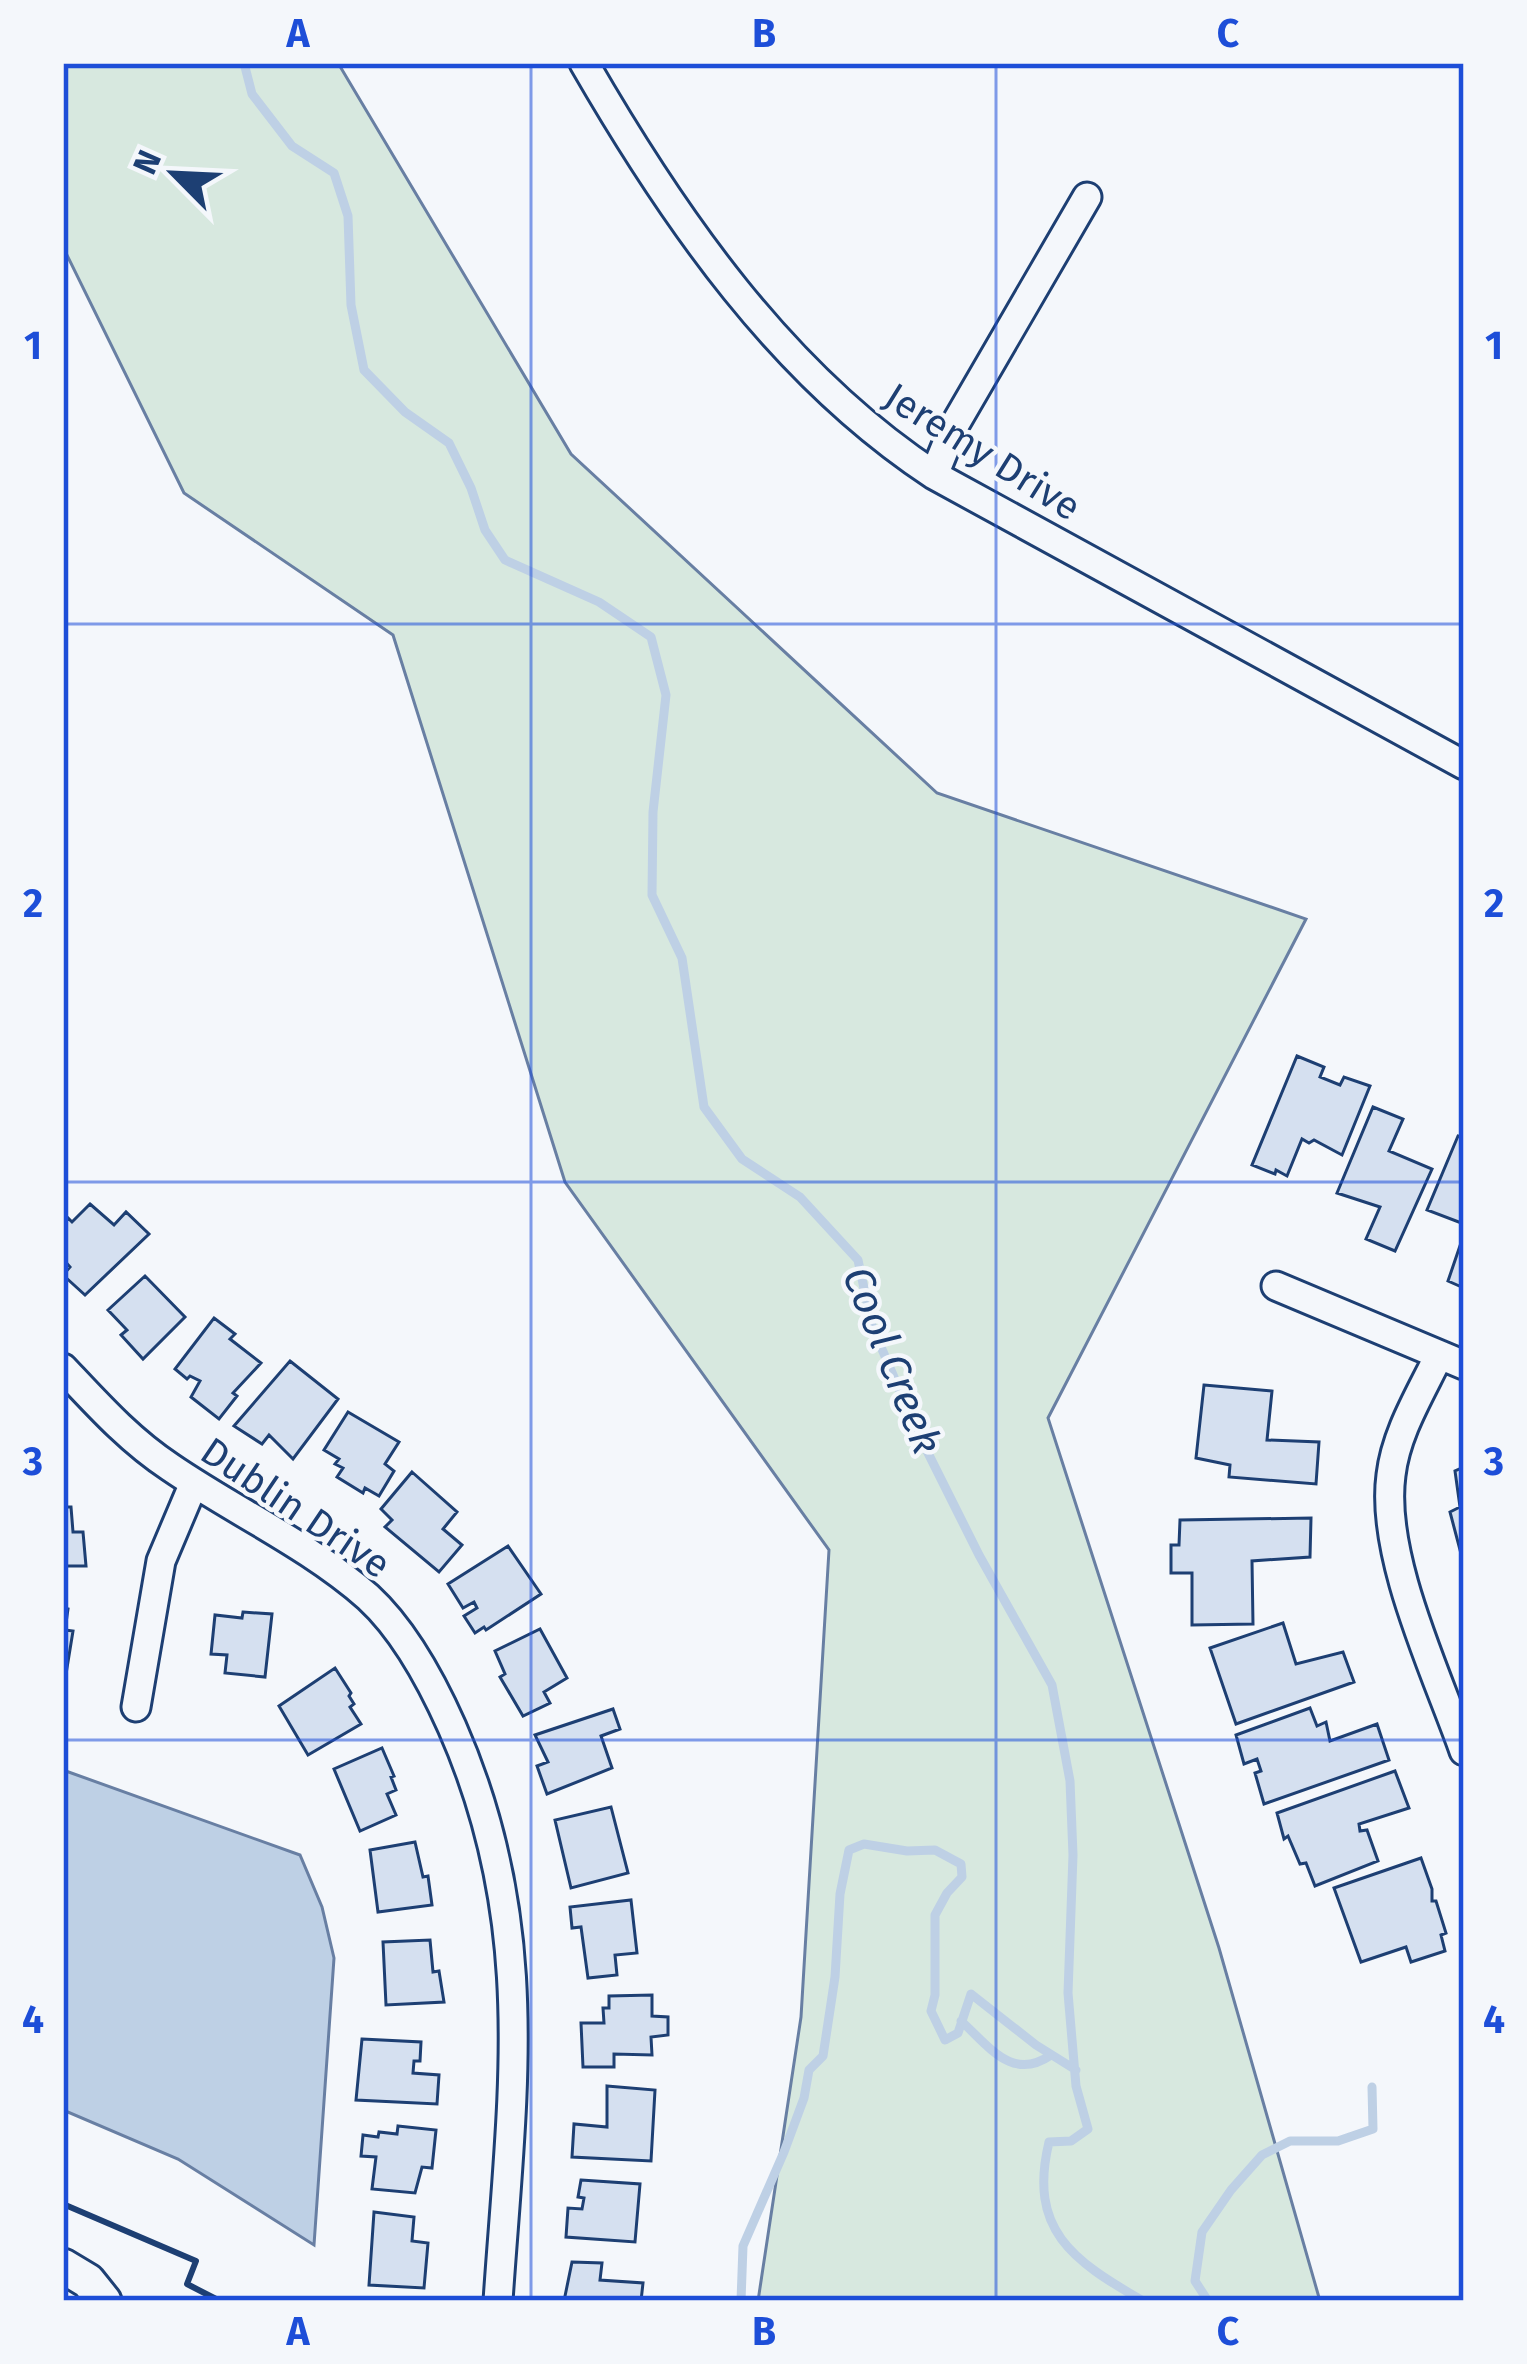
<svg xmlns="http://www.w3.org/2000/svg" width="1527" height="2364" font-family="'Fira Sans',sans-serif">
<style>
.green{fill:#d7e8df;stroke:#687fa3;stroke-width:3}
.water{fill:#bed0e5;stroke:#687fa3;stroke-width:3}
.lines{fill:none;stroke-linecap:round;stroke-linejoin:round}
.stream{stroke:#bed0e5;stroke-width:9}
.building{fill:#d5e0f0;stroke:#1d3f73;stroke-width:3}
.minor-casing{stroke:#1d3f73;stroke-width:33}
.tertiary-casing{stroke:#1d3f73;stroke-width:39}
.minor{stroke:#f4f7fb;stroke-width:27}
.tertiary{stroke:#f4f7fb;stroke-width:33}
.wall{stroke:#1d3f73;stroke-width:6}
.grid{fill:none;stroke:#1d4ed8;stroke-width:3;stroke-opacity:0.55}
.labels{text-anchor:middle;stroke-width:9;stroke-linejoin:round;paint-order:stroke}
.street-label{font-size:39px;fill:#1d3f73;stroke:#f4f7fb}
.water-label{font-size:42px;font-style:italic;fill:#1d3f73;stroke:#f4f7fb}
.neatline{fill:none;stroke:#1d4ed8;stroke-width:4.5}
.grid-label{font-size:39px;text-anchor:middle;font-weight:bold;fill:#1d4ed8}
</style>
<rect width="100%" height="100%" fill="#f4f7fb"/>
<!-- green -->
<path class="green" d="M63 63H338L571 454 937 793 1306 919 1048 1418 1219 1948 1320 2301H758L801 2017 829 1550 565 1182 393 635 184 493 63 247Z"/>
<!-- water -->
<path class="water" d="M63 1770 300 1855 322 1907 334 1958 314 2245 178 2159 63 2110Z"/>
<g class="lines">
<!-- stream -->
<path class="stream" d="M244 63 252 94 292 146 334 173 348 216 351 305 364 370 405 412 449 443 471 488 485 530 505 560 599 602 651 637 666 695 653 812 652 895 682 958 704 1107 742 1159 800 1197 858 1260 872 1326 918 1433 979 1555 1052 1685 1070 1781 1073 1855 1068 1993 1076 2086 1088 2129 1071 2141 1049 2142C1028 2230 1072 2260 1143 2301
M961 2021C989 2046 1012 2082 1051 2055
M741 2301 743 2246 784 2152 804 2098 809 2070 823 2056 835 1977 840 1894 849 1850 864 1844 907 1851 935 1850 961 1864 962 1877 947 1893 935 1915V1995L931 2011 945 2040 958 2033 971 1994 1036 2045 1076 2070
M1208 2301 1195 2281 1202 2232 1231 2190 1262 2155 1290 2141H1338L1373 2129 1372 2087"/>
</g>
<!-- building -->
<path class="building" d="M1297 1056 1324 1067 1320 1077 1340 1085 1344 1077 1370 1086 1342 1155 1314 1140 1309 1143 1302 1139 1287 1176 1276 1170 1275 1174 1252 1165Z
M1373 1107 1403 1119 1389 1151 1432 1169 1395 1251 1366 1239 1380 1207 1337 1193Z
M1458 1136 1464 1138V1224L1427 1210Z
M90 1204 114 1225 126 1212 149 1234 85 1295 63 1275 70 1267 63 1259V1224L68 1218 72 1222Z
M1464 1234V1288L1448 1281Z
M145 1276 185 1317 143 1359 121 1335 127 1330 108 1310Z
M214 1318 235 1334 230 1339 261 1363 233 1393 237 1396 219 1419 191 1397 200 1381 190 1376 187 1379 175 1369Z
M290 1361 338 1399 293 1459 269 1435 262 1444 234 1426Z
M1204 1385 1272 1391 1267 1440 1319 1442 1316 1484 1229 1477 1230 1465 1196 1458Z
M348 1412 399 1442 385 1464 394 1471 379 1496 365 1488 363 1493 337 1477 343 1468 335 1464 339 1459 324 1450Z
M1464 1467V1565L1450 1512 1460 1507 1455 1471Z
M412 1472 457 1512 443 1529 462 1545 439 1572 385 1527 392 1520 381 1509Z
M63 1507H71L73 1532H83L86 1566H63Z
M1311 1518 1310 1557 1252 1561 1253 1624 1192 1625V1573H1171V1545H1179L1180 1520Z
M508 1546 541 1594 486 1630 484 1627 475 1633 464 1616 477 1608 474 1602 463 1608 448 1584Z
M63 1608 68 1609 65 1630 73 1631 66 1674Z
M243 1612 272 1614 265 1677 225 1673 227 1655 211 1654 215 1615 242 1618Z
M1283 1623 1296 1664 1343 1652 1354 1682 1236 1724 1210 1648Z
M540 1629 567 1678 544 1692 550 1703 523 1716 500 1677 505 1674 495 1651Z
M335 1668 351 1693 349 1696 354 1704 350 1707 361 1724 308 1755 279 1706Z
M1310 1708 1317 1726 1326 1722 1330 1741 1377 1724 1389 1760 1264 1804 1255 1773 1261 1771 1257 1759 1244 1764 1236 1735Z
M613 1709 620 1729 601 1736 612 1768 547 1794 537 1766 548 1762 535 1735Z
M382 1748 394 1776 391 1777 396 1790 387 1794 396 1815 360 1831 334 1769Z
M1395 1771 1409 1808 1359 1824 1360 1831 1367 1830 1378 1861 1315 1886 1306 1863 1300 1864 1288 1836 1284 1839 1277 1813Z
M611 1807 628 1873 571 1888 555 1820Z
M415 1842 423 1877 428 1876 432 1905 378 1912 370 1850Z
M1421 1858 1432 1889V1901H1436L1446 1933 1441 1935 1445 1951 1411 1962 1406 1947 1361 1962 1334 1888Z
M631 1900 637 1953 615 1955 617 1975 588 1978 581 1927 572 1928 570 1907Z
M430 1940 433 1972 439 1971 444 2002 386 2005 383 1942Z
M652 1995V2016L668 2017V2035L651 2037 652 2055 614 2054V2067H583L581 2023H604L603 2008H609V1996Z
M362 2039 421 2042 420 2061H414L413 2073 439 2075 437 2104 356 2100Z
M607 2086 655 2090 651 2161 572 2157 574 2124 607 2127Z
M398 2126 436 2130 432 2168 422 2167 415 2193 372 2189 376 2157 361 2156 363 2135 378 2137 379 2132 397 2134Z
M581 2180 640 2184 635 2242 566 2237 568 2208 582 2209 584 2198 578 2197Z
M374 2212 414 2217 412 2241 428 2243 424 2288 369 2285Z
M572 2262 602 2263 600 2280 643 2283 641 2301H564Z"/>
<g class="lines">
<!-- minor casing -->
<g class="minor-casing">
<path id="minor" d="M584 63C674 219 782 375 934 475L1464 765
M934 475 954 426 1087 197
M1276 1286 1464 1365
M1439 1355C1421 1393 1396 1432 1391 1475 1380 1556 1437 1674 1464 1751
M63 1368C97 1404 129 1440 170 1467 234 1511 309 1545 368 1597 405 1631 432 1682 452 1727 539 1924 512 2094 498 2301
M136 1707 161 1561 194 1483"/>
</g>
<!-- tertiary casing -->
<g class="tertiary-casing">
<path id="tertiary" d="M63 2266 88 2281 104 2301"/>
</g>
<!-- minor -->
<use href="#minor" class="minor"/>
<!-- tertiary -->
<use href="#tertiary" class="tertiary"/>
<!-- wall -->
<path class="wall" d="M63 2204 196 2261 187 2284 220 2301"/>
</g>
<!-- grid -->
<path class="grid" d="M531 63V2301M996 63V2301M63 624H1464M63 1182H1464M63 1740H1464"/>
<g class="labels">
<!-- street labels -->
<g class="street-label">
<text transform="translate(983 451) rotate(32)" y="14">Jeremy Drive</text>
<text transform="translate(296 1507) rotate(34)" y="14">Dublin Drive</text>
</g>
<!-- water labels -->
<g class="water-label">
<text transform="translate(893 1360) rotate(68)" y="15">Cool Creek</text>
</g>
</g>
<!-- border -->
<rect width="1527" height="2364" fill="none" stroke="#f4f7fb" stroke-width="132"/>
<!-- north arrow -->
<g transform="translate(174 174) rotate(294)" stroke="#f4f7fb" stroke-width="9" paint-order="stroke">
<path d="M0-9L21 45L0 30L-21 45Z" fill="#1d3f73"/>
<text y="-18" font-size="33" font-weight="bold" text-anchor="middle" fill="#1d3f73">N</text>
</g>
<rect x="66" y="66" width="1395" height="2232" class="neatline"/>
<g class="grid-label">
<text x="298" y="47">A</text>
<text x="764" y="47">B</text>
<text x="1228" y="47">C</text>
<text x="33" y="359">1</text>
<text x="1494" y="359">1</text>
<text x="33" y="917">2</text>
<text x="1494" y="917">2</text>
<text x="33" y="1475">3</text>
<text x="1494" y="1475">3</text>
<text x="33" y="2033">4</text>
<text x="1494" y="2033">4</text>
<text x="298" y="2345">A</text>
<text x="764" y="2345">B</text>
<text x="1228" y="2345">C</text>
</g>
</svg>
